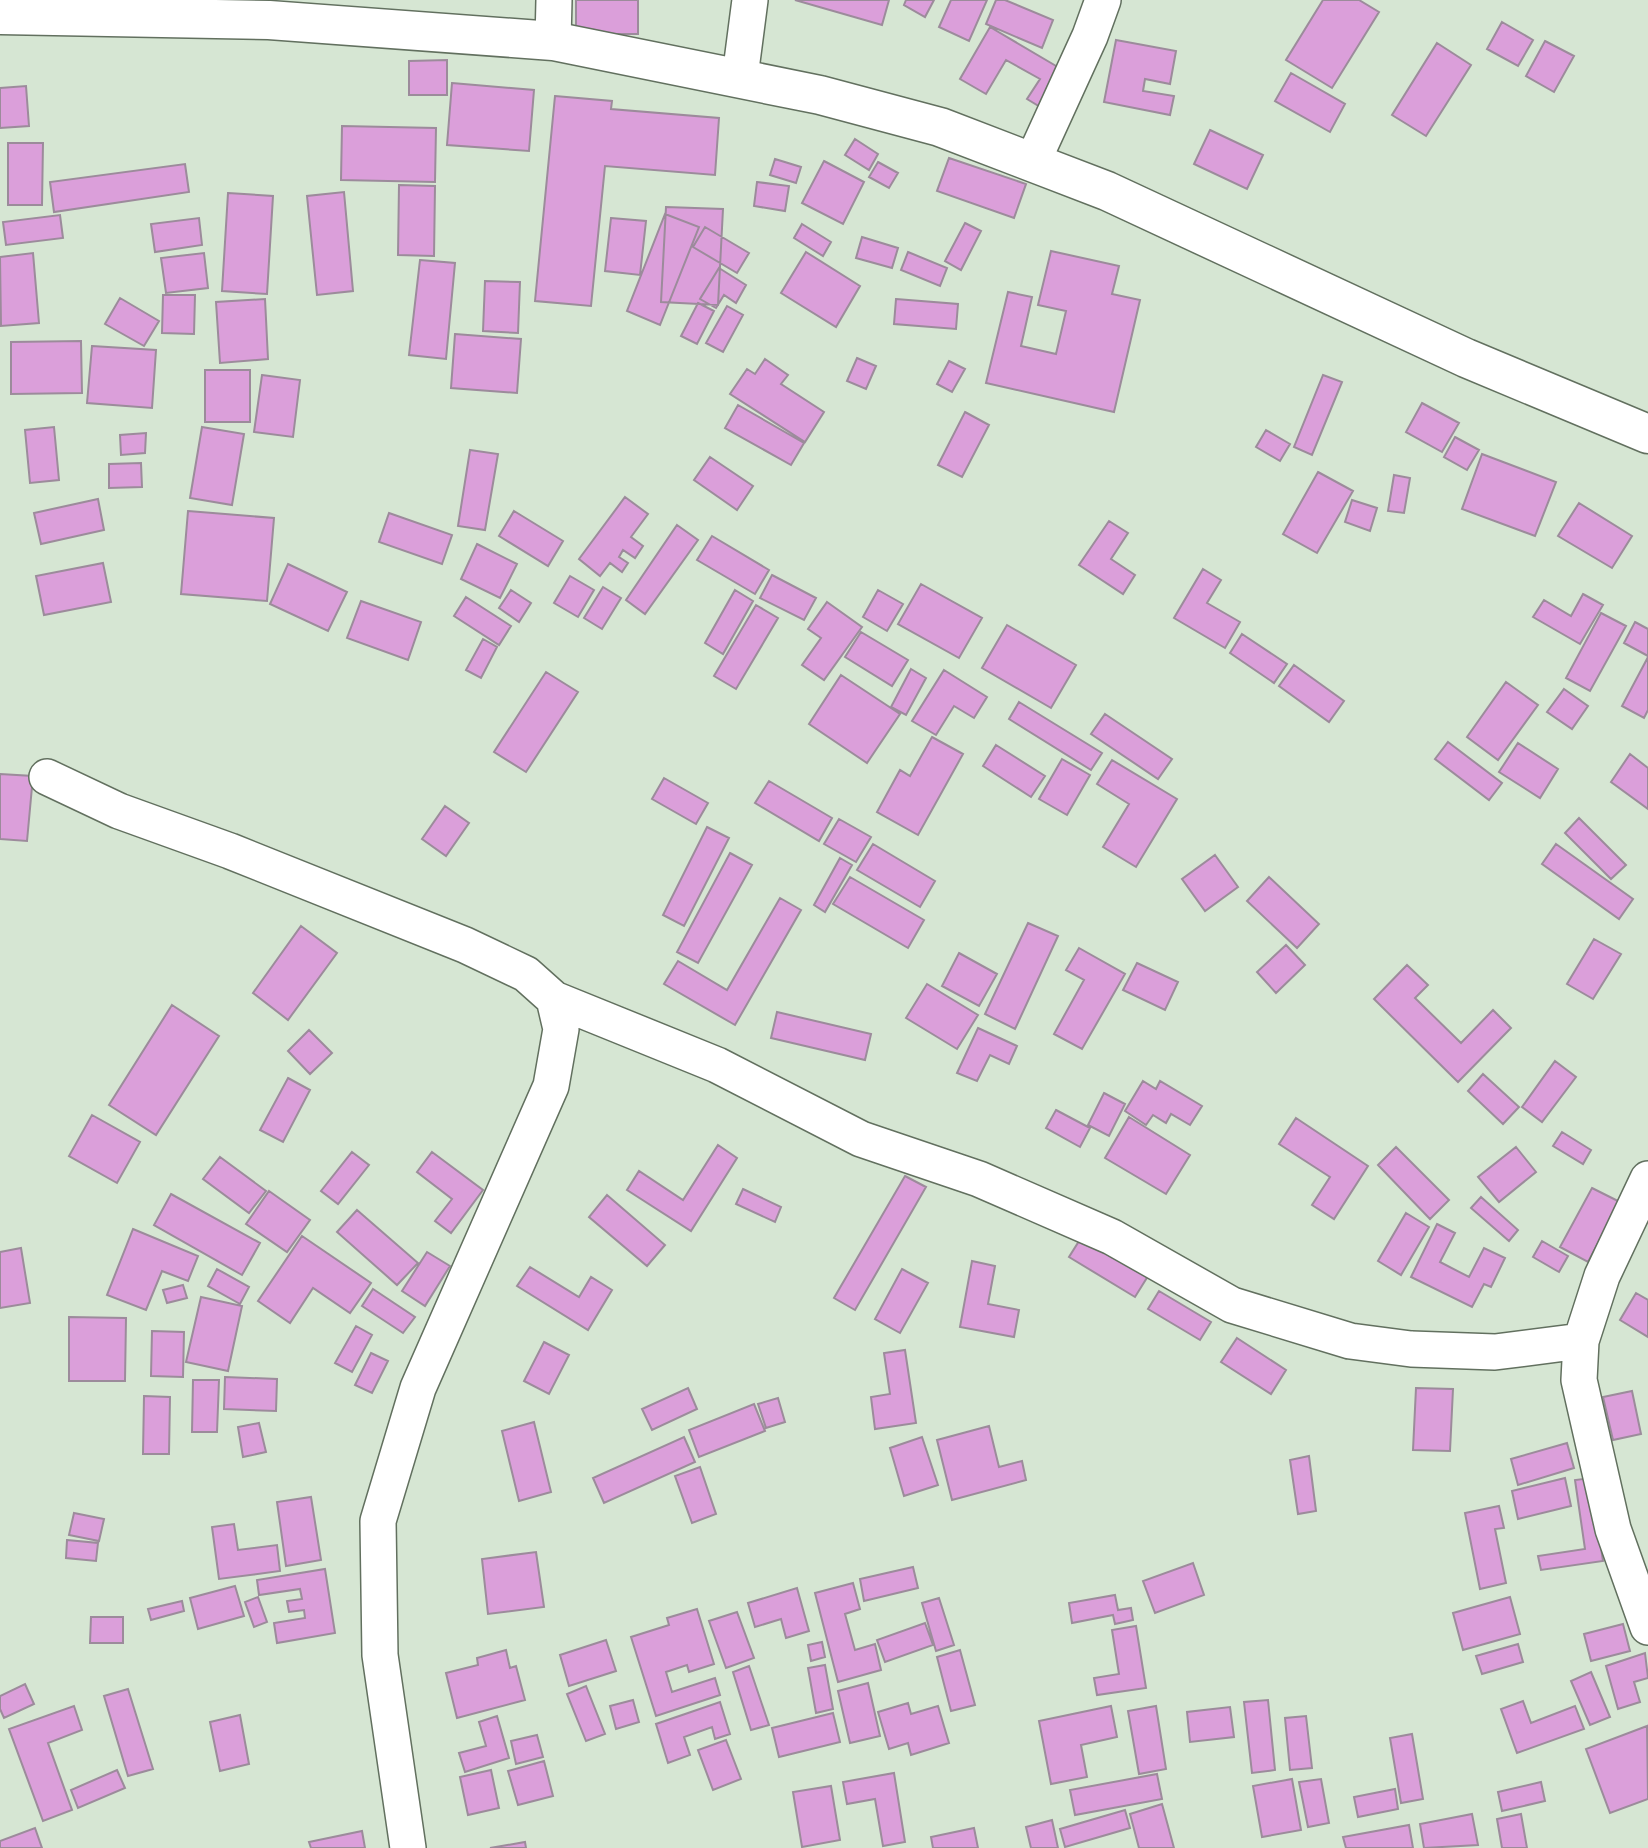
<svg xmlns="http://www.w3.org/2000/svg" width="1648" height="1848" font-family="'PT Serif',serif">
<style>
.building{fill:#db9fda;stroke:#9c8b9b;stroke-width:2}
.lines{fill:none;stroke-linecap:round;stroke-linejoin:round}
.street-casing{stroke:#62705f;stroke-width:38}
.secondary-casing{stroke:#62705f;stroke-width:41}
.street{stroke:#fff;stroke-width:35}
.secondary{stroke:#fff;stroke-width:38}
</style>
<rect width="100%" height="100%" fill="#d6e6d3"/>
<!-- building -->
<path class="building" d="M576 0H638V34H576Z
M795 0H889L882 25Z
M906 0H934L925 17 904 5Z
M951 0H987L969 41 939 27Z
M996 0H1005L1053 20 1042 48 986 24Z
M1323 0H1359L1379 12 1332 88 1286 60Z
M1502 22 1533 40 1518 66 1487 49Z
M990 27 1068 73 1047 111 1027 99 1040 79 1006 60 986 94 960 79Z
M1116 40 1176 51 1170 84 1145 79 1143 91 1174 96 1170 115 1104 102Z
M1545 41 1574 56 1554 92 1526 76Z
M1437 43 1471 65 1426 136 1392 115Z
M447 60V95H409V61Z
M1291 73 1345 104 1330 132 1275 101Z
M452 83 534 90 529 151 447 145Z
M26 86 29 126 0 128V88Z
M555 96 612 101 611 109 719 118 715 175 605 166 591 306 535 301Z
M342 126 436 128 435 182 341 180Z
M1210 130 1263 155 1247 189 1194 164Z
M855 139 878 154 869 170 845 155Z
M8 143H43L42 205H8Z
M949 158 1026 184 1014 218 937 191Z
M775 159 801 167 796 183 770 175Z
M824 161 864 182 843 224 802 203Z
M878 162 898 173 889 188 869 177Z
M185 164 189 192 54 212 50 182Z
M757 182 789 186 785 211 754 206Z
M399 185 435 186 434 256 398 255Z
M344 192 353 291 317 295 307 196Z
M228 193 273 196 267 294 222 291Z
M666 207 723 209 718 305 661 302Z
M665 214 699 227 660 325 627 311Z
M60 215 63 238 6 245 3 222Z
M199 218 202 245 155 252 151 224Z
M611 218 646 221 640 275 605 271Z
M965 223 981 231 961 270 945 261Z
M802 224 831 242 823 256 794 238Z
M705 227 749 253 737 273 693 247Z
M862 237 898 248 892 268 856 258Z
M1051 251 1119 266 1112 294 1140 300 1114 412 986 383 1008 292 1032 297 1021 346 1056 354 1066 311 1038 305Z
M806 252 860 286 836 327 781 293Z
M908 252 947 268 940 286 901 270Z
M33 253 39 323 1 326 0 257Z
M204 253 208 288 166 293 161 258Z
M420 260 455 263 446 359 409 355Z
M719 268 746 285 736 303 724 295 716 308 700 299Z
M485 281 520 282 518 333 483 331Z
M163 295H195L194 334 162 333Z
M120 298 159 321 144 346 105 324Z
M265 299 268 359 220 363 216 302Z
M896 299 958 304 956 329 894 324Z
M698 303 714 311 697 344 681 336Z
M727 306 743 315 723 352 706 343Z
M455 334 521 339 517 393 451 388Z
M81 341 82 393 11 394V342Z
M92 346 156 350 152 408 87 403Z
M857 358 876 366 866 389 847 381Z
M765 359 788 375 781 384 824 412 805 442 730 394 747 369 755 374Z
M949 361 965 369 952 392 937 384Z
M205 370H250V422H205Z
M262 375 300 380 293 437 254 432Z
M1323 375 1342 382 1312 455 1294 447Z
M1422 403 1459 423 1442 452 1406 432Z
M738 405 804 443 791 465 725 428Z
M965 412 989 425 962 477 938 465Z
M54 427 59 480 30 483 25 430Z
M202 427 244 434 232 505 190 498Z
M1266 430 1290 444 1280 461 1256 447Z
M146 433 145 453 121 455 120 435Z
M1455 437 1479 450 1467 470 1444 457Z
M470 450 498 454 485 530 458 526Z
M1482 454 1556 482 1535 536 1462 509Z
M710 457 753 486 737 510 694 480Z
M141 463 142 487 109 488V464Z
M1318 472 1353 491 1317 553 1283 534Z
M1394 475 1410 478 1404 513 1388 511Z
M625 497 648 514 631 537 643 546 635 558 623 550 619 557 628 563 622 572 610 563 600 576 579 559Z
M98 499 104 530 41 544 34 513Z
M1352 500 1377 508 1370 531 1345 522Z
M1579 503 1632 536 1612 568 1558 536Z
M188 511 274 518 267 601 181 594Z
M514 511 563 541 548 566 499 536Z
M389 513 452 535 442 564 379 542Z
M1109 521 1128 533 1111 559 1135 575 1123 594 1079 565Z
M677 525 698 540 645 614 626 600Z
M712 536 769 570 755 594 697 560Z
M477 544 517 564 500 598 461 579Z
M103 563 111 602 44 615 36 576Z
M288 564 347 592 328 631 270 604Z
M1203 569 1221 580 1207 603 1240 622 1225 648 1174 618Z
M772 575 816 598 804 620 760 598Z
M570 576 594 590 578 617 554 603Z
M921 584 982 618 959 658 898 624Z
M603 587 621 598 602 629 584 618Z
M511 590 531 603 519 622 499 608Z
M735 590 753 601 723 654 705 643Z
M878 590 903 604 887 631 863 617Z
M1583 594 1603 605 1580 644 1533 617 1544 600 1571 616Z
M466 597 511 626 499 645 454 616Z
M361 601 421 622 408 660 347 638Z
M827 602 862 627 824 680 802 665 821 638 808 629Z
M756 605 778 618 736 689 714 676Z
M1601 613 1626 626 1590 691 1566 678Z
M1635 622 1648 629V656L1624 643Z
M1007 625 1076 665 1051 708 982 668Z
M861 632 908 660 892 686 845 657Z
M1242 634 1287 664 1274 683 1230 653Z
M483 639 497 647 481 678 466 670Z
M1648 657V710L1644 718 1622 706Z
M1294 665 1344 701 1329 722 1279 686Z
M911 669 926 678 906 715 891 707Z
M944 670 987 697 974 718 954 706 936 735 912 721Z
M546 672 578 692 526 772 494 752Z
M841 675 900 714 867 763 809 724Z
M1506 682 1538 705 1498 760 1467 737Z
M1564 689 1588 706 1572 729 1547 712Z
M1019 702 1102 753 1091 770 1009 719Z
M1105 714 1172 759 1158 779 1091 734Z
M932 737 963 754 918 835 877 812 900 770 910 776Z
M1448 742 1502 783 1489 800 1435 759Z
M1518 743 1558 769 1540 798 1499 772Z
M996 745 1045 776 1031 797 983 766Z
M1630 754 1648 768V809L1611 782Z
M1062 759 1090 775 1067 815 1039 799Z
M1112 760 1177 799 1136 867 1103 847 1129 804 1097 784Z
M0 774 33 776 27 841 0 839Z
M664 778 708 803 696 824 652 799Z
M769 781 832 818 819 841 755 803Z
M445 806 469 823 446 856 422 839Z
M1579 818 1626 865 1611 879 1565 833Z
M839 819 871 837 856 862 824 844Z
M707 827 729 838 684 926 663 915Z
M873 844 935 881 920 907 857 870Z
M1556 844 1633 899 1619 919 1542 864Z
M730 853 752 865 698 963 677 952Z
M1215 855 1238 887 1205 911 1182 879Z
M840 858 852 865 825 912 814 905Z
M850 877 924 920 908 948 833 904Z
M1269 877 1319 924 1297 948 1247 901Z
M780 898 801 910 735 1025 664 984 678 961 727 990Z
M1028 923 1058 936 1015 1029 985 1014Z
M301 926 337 953 288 1020 253 993Z
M1594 939 1621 954 1593 999 1567 984Z
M1286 945 1305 965 1276 993 1257 972Z
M1079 948 1125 974 1082 1049 1054 1034 1084 980 1066 970Z
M959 953 997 974 979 1006 942 986Z
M1137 963 1178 982 1165 1010 1123 990Z
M1407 965 1428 985 1415 998 1461 1043 1493 1010 1511 1028 1458 1082 1374 999Z
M927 984 978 1015 957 1049 906 1018Z
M172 1005 219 1036 156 1135 109 1105Z
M777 1012 871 1034 865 1060 771 1038Z
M978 1028 1017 1046 1009 1064 990 1055 977 1081 957 1073Z
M309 1030 332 1053 310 1074 288 1051Z
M1555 1061 1576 1077 1542 1122 1522 1107Z
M1483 1074 1519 1107 1503 1124 1468 1091Z
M288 1078 310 1090 283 1142 260 1130Z
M1143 1081 1156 1089 1160 1081 1202 1106 1190 1125 1171 1114 1166 1123 1153 1115 1146 1125 1125 1111Z
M1104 1093 1125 1104 1109 1136 1088 1125Z
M1056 1110 1090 1128 1080 1147 1046 1128Z
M92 1115 140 1142 117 1183 69 1156Z
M1129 1117 1190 1155 1166 1194 1105 1158Z
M1296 1118 1368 1166 1334 1219 1312 1205 1330 1177 1279 1144Z
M1562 1132 1591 1150 1583 1164 1553 1146Z
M718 1145 737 1158 691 1231 627 1190 639 1171 683 1200Z
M1396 1147 1449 1200 1430 1219 1378 1165Z
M1516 1147 1536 1172 1499 1202 1478 1177Z
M352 1152 369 1165 338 1204 321 1191Z
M432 1152 483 1190 451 1233 435 1221 452 1199 417 1172Z
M220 1157 266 1191 249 1213 203 1179Z
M905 1176 926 1187 855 1310 834 1298Z
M1592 1188 1620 1202 1588 1262 1560 1247Z
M743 1189 781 1207 775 1222 736 1204Z
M269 1191 310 1220 287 1252 246 1224Z
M171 1194 260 1243 242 1275 154 1225Z
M607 1195 665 1245 647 1266 589 1217Z
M1481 1197 1518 1230 1509 1241 1471 1208Z
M357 1210 418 1263 397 1285 337 1232Z
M1406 1213 1429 1227 1401 1275 1378 1261Z
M1437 1224 1455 1233 1440 1262 1469 1277 1484 1248 1505 1258 1491 1287 1484 1284 1472 1307 1411 1277Z
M133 1229 198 1256 188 1281 162 1271 146 1310 107 1295Z
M302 1236 371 1283 350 1313 313 1288 290 1323 258 1301Z
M1081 1238 1113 1258 1121 1246 1148 1276 1135 1297 1069 1257Z
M1542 1241 1568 1256 1559 1272 1533 1257Z
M21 1248 30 1303 0 1308V1252Z
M427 1252 450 1266 425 1306 402 1291Z
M972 1261 995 1266 988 1304 1019 1310 1014 1337 960 1327Z
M530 1267 579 1297 591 1277 612 1290 588 1330 517 1286Z
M217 1269 249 1287 240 1304 208 1286Z
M902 1269 928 1283 900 1333 875 1319Z
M183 1285 187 1298 167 1303 163 1290Z
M373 1289 415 1317 403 1333 362 1306Z
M1159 1291 1211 1322 1200 1340 1148 1309Z
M1636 1293 1648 1300V1337L1620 1320Z
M201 1297 242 1306 228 1371 186 1362Z
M69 1317 126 1318 125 1381H69Z
M356 1326 372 1335 352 1372 335 1363Z
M152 1331 184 1332 183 1377 151 1376Z
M1237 1338 1286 1370 1271 1394 1221 1362Z
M544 1342 569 1355 549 1394 524 1381Z
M905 1350 916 1423 875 1429 871 1397 890 1394 884 1353Z
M371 1353 388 1361 372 1393 355 1385Z
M225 1377 277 1379 276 1411 224 1409Z
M193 1380H219L217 1432H192Z
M688 1388 697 1409 652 1430 642 1409Z
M1416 1388 1453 1389 1450 1451 1413 1450Z
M1632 1391 1641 1434 1613 1440 1603 1397Z
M144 1396 170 1397 169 1454H143Z
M778 1398 785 1422 766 1428 758 1404Z
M754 1404 765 1431 699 1457 689 1430Z
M534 1422 551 1492 519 1501 502 1431Z
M259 1423 266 1452 243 1457 238 1427Z
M989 1426 999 1467 1022 1461 1026 1480 952 1500 937 1440Z
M684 1437 695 1462 604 1503 593 1478Z
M922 1437 938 1485 904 1496 890 1448Z
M1567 1443 1574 1468 1518 1485 1511 1459Z
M1309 1456 1316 1511 1298 1514 1290 1460Z
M700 1467 716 1514 692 1523 675 1476Z
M1565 1478 1571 1506 1518 1519 1512 1491Z
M1591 1478 1603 1561 1541 1570 1538 1556 1585 1549 1575 1480Z
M311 1497 321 1560 286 1566 277 1502Z
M1499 1506 1504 1528 1495 1529 1506 1583 1480 1589 1465 1513Z
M74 1513 104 1519 99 1541 69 1535Z
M234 1524 238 1550 277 1545 280 1571 219 1579 212 1527Z
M67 1540 98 1543 96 1561 66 1558Z
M536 1552 544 1607 488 1614 482 1559Z
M1193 1563 1204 1595 1155 1613 1143 1581Z
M913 1567 918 1588 864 1601 860 1579Z
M325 1569 335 1633 277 1643 274 1623 305 1618 304 1610 289 1612 287 1601 302 1599 300 1589 259 1595 257 1580Z
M853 1583 860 1609 845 1614 855 1650 875 1644 881 1670 838 1682 815 1593Z
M235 1586 244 1616 198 1629 190 1598Z
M797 1588 809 1631 786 1638 781 1619 755 1627 748 1603Z
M1115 1595 1118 1610 1131 1608 1133 1620 1115 1624 1113 1615 1072 1623 1069 1603Z
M258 1597 267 1622 254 1627 245 1602Z
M1510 1597 1520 1634 1463 1650 1453 1613Z
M939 1598 954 1645 936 1651 922 1603Z
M182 1601 184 1611 151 1620 148 1609Z
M697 1609 714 1664 689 1672 687 1665 666 1672 672 1692 715 1678 720 1695 656 1716 631 1637 669 1625 667 1618Z
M737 1612 754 1658 726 1668 709 1621Z
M91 1617H123V1643H90Z
M925 1623 933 1645 885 1662 877 1640Z
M1623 1624 1630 1651 1591 1661 1584 1634Z
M1136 1626 1146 1688 1097 1695 1094 1678 1119 1674 1112 1630Z
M606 1640 616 1671 569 1686 560 1655Z
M822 1642 825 1657 811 1661 808 1645Z
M1518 1644 1523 1662 1482 1674 1476 1656Z
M506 1650 510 1668 516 1666 525 1700 457 1718 446 1673 478 1665 477 1658Z
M960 1650 975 1705 951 1711 937 1657Z
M1645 1653 1648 1678 1634 1682 1640 1702 1618 1709 1606 1666Z
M825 1665 833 1709 816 1713 808 1668Z
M749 1666 769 1725 751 1730 733 1672Z
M1591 1672 1610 1717 1590 1725 1571 1681Z
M868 1683 880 1736 850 1743 838 1691Z
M25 1684 34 1704 4 1718 0 1709V1696Z
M586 1686 605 1734 586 1741 567 1694Z
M128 1689 153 1769 128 1776 104 1696Z
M633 1700 639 1722 616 1729 610 1706Z
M1268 1700 1275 1770 1252 1773 1244 1702Z
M1523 1701 1531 1723 1575 1706 1584 1729 1517 1753 1501 1709Z
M720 1702 730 1734 715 1739 712 1727 684 1737 690 1755 668 1763 656 1724Z
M908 1703 911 1714 938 1706 949 1743 911 1755 908 1743 889 1749 878 1712Z
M74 1706 82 1730 48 1743 72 1810 43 1821 9 1729Z
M1111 1706 1117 1737 1081 1745 1087 1777 1051 1784 1039 1721Z
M1156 1706 1166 1769 1139 1774 1128 1711Z
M1230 1707 1234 1737 1190 1742 1187 1712Z
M833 1713 840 1742 779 1757 772 1728Z
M240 1715 249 1764 220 1771 210 1722Z
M497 1716 509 1758 465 1772 459 1753 486 1746 479 1722Z
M1306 1716 1312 1768 1290 1770 1285 1718Z
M1647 1726 1648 1799 1610 1813 1586 1749Z
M1412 1734 1423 1799 1401 1803 1390 1738Z
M537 1735 543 1757 516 1764 511 1741Z
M726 1740 741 1779 713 1790 698 1750Z
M544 1761 553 1796 518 1805 508 1771Z
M117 1770 125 1788 78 1808 71 1790Z
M491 1770 499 1808 468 1815 460 1777Z
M894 1773 905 1842 883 1846 875 1799 847 1804 843 1782Z
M1157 1774 1162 1799 1075 1815 1070 1790Z
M1292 1779 1301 1830 1262 1837 1253 1786Z
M1321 1779 1329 1823 1308 1827 1299 1782Z
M1541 1782 1545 1801 1502 1811 1498 1792Z
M831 1786 840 1840 802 1847 793 1792Z
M1395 1789 1398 1809 1358 1817 1354 1797Z
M1162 1804 1174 1848H1139L1130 1814Z
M1125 1810 1130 1828 1065 1847 1060 1829Z
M1472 1814 1478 1845 1424 1848 1420 1824Z
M1521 1814 1527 1848H1502L1497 1819Z
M1052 1820 1058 1848H1031L1026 1827Z
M1409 1825 1413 1848H1346L1343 1837Z
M35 1828 42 1848H0V1841Z
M974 1828 978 1848H933L931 1837Z
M362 1831 365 1848H311L309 1842Z
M525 1842 526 1848H490Z"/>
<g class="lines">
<!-- street casing -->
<g class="street-casing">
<path id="street" d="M553 41 554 0
M740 77 750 0
M1032 163 1090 36 1103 0
M47 777 119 811 230 851 465 945 526 974 554 999 561 1029 551 1086 418 1388 378 1521 380 1655 408 1848
M554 999 717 1065 861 1139 979 1179 1112 1237 1232 1305 1350 1341 1411 1349 1495 1352 1581 1341
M1648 1179 1602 1276 1581 1341 1579 1380 1613 1529 1648 1627"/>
</g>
<!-- secondary casing -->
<g class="secondary-casing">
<path id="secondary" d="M0 15 269 20 553 41 820 95 940 127 1107 191 1466 358 1648 434"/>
</g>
<!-- street -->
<use href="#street" class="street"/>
<!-- secondary -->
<use href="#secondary" class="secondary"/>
</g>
</svg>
